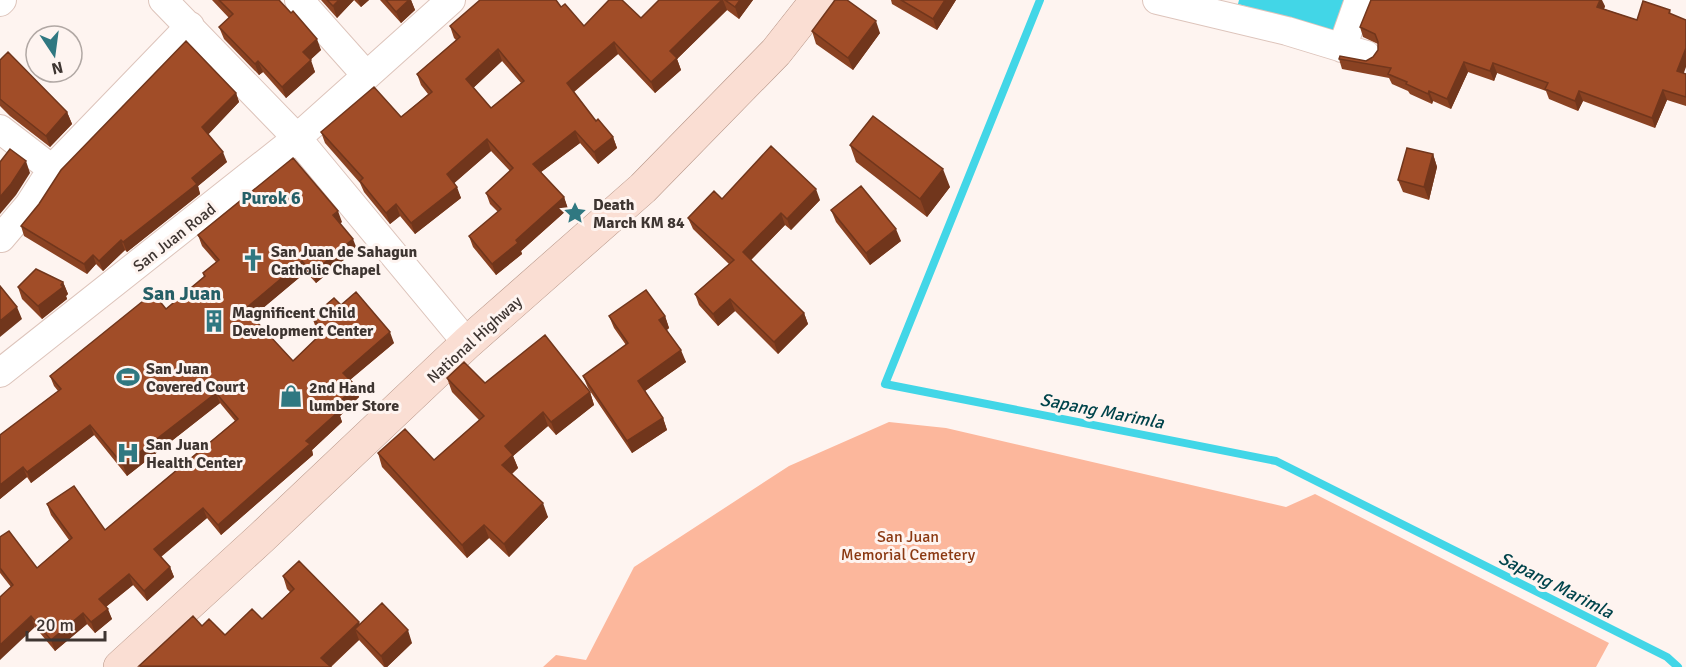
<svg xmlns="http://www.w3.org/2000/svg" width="1686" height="667" font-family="Signika,sans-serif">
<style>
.green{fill:#fcb79c}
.water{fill:#42d6e7}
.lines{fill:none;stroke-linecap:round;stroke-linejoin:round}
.stream{stroke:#42d6e7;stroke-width:8}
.minor-casing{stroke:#ddc4bb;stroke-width:30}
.major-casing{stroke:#b69587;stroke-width:34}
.minor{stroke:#fff;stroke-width:28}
.major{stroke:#faded3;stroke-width:33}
.wall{fill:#8a4222;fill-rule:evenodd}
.shaded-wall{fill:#71361c}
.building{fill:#a14d28;stroke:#71361c;stroke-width:1.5;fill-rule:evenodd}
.labels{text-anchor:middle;stroke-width:6;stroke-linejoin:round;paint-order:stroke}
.poi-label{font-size:16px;font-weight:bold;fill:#3e3531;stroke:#fef4f0;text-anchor:start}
.street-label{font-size:16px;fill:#3e3531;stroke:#fef4f0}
.park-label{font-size:16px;fill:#8b3912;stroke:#fef4f0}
.neighbourhood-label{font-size:18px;font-weight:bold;fill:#255f66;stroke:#fef4f0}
.water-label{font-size:18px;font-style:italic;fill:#00444b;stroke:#fef4f0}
.quarter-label{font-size:20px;font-weight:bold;fill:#255f66;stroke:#fef4f0}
</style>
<rect width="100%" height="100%" fill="#fef4f0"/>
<!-- green -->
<path class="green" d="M889 422 946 428 1286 507 1315 494 1609 643 1596 667H543L556 655 586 660 634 567 789 466Z"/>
<!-- water -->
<path class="water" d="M1239 0H1348L1339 28 1331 31 1238 4Z"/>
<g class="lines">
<!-- stream -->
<path class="stream" d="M1040 0 885 384 1276 461 1667 657 1678 667"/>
<!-- minor casing -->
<g class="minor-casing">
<path id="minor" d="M163 0 297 138 467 343
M299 0 366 75
M1157 0 1287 31 1366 55
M0 2 2 0
M1342 48 1359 0
M0 129 52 169
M1 238 29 205 52 169 190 26
M0 373 297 138 451 0"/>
</g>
<!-- major casing -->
<g class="major-casing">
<path id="major" d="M120 667 261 538 467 343 643 188 776 52 817 0"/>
</g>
<!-- minor -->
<use href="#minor" class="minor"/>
<!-- major -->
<use href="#major" class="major"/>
</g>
<!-- wall -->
<path class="wall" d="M212 0H279L321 50 310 60 315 72 286 98 263 72 259 75 224 39 219 27 229 18Z
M321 0H354L337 18Z
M354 0H369L361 7Z
M380 0H411L415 10 401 23Z
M659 0H753L739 19 727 10 677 59 681 70 655 93 618 54 574 92 596 121 613 137 617 148 598 164 580 143 541 172 564 197 568 209 521 251 522 254 496 275 473 247 469 236 498 212 490 204 486 193 510 171 491 151 454 183 461 198 415 234 400 216 390 224 364 192 360 183 325 143 321 132 401 117 428 94 421 85 417 74 456 40 454 38 450 26 561 7 584 26 641 18ZM502 61 521 83 491 108 473 88Z
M891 0H956L937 30 892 4Z
M1605 6 1604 9 1637 20 1670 10 1684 73 1686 74V106L1667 100 1655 128 1583 101 1578 111 1549 99 1546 91 1497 73 1494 81 1468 72 1451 109 1433 101 1432 104 1410 94 1408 91 1392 84 1389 78 1342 69 1339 59 1366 61 1373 57 1378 50V44L1363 37 1360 27Z
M812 31 880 33 853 70 816 44Z
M0 60 67 112 72 124 50 147 10 116 0 106Z
M236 93 239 102 208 134 227 162 198 186 200 194 127 252 125 250 103 271 96 264 87 274 24 236 21 226Z
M850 145 950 187 927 217 856 162Z
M1433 154 1437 167 1429 200 1403 192 1398 180Z
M722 199 820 200 791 230 785 225 751 260 804 313 808 324 778 354 735 311 718 326 699 305 695 294 729 264 693 229 688 218Z
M831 210 901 241 870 265 836 222Z
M342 222 340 223 357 249 316 283 306 272 252 317 293 361 321 334 316 328 312 317 341 305 394 343 350 380 359 397 340 416 342 422 312 450 313 455 221 535 207 518 161 557 170 567 174 577 147 601 133 585 106 607 112 619 95 633 87 624 55 651 35 627 11 587 0 573V537L37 568 69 540 51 515 47 504 105 530 235 421 220 403 127 476 94 435 31 483 27 477 0 499V435L58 391 54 386 50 376 166 309 204 277 203 273 216 262 202 246 198 235Z
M63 282 68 294 66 296 67 299 42 319 22 299 18 287Z
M609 316H665L669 328 667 330 686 362 645 391 663 418 667 430 632 453 588 388 583 376 626 345 614 328Z
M447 378 485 383 590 392 594 405 556 435 548 426 513 456 518 468 512 474 548 517 509 557 489 538 467 558 382 467 378 453 434 460 479 420 452 392Z
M283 576 360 624 412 643 387 667H384L359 640 331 667H139L202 626 225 635 262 619 290 592 287 589Z"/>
<!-- shaded-wall -->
<path class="shaded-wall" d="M339 0H354L337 18 333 6Z
M358 0H369L361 7Z
M409 0H411L415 10 401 23 396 12Z
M722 0H723L727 10 677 59 681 70 655 93 651 82 670 51Z
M740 0H753L739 19 735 7Z
M945 0H956L937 30 933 19Z
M1600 0H1602L1605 6 1601 17 1597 7Z
M876 21 880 33 853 70 848 58Z
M317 39 321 50 307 63 303 52Z
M614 42 618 54 571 94 567 83Z
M1686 48V67L1681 81 1677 71Z
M498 49 502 61 470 91 466 79Z
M311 60 315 72 286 98 282 87Z
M258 61 263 72 259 75 255 64Z
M1464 62 1468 72 1451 109 1447 99Z
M1493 63 1497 73 1494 81 1490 71Z
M1663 90 1667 100 1655 128 1652 118Z
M1429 91 1433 101 1432 104 1428 94Z
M1579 91 1583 101 1578 111 1575 101Z
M236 93 239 102 206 137 202 127Z
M67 112 72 124 50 147 46 136Z
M575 131 580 143 537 175 533 164Z
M613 137 617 148 598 164 594 152Z
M487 139 491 151 451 186 447 174Z
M223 152 227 162 198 186 200 194 127 252 123 242 192 178Z
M1433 154 1437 167 1429 200 1424 187Z
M26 161 30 173 16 195 0 214V197Z
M943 169 950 187 927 217 920 199Z
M457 187 461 198 415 234 411 223Z
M816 189 820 200 791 230 787 219Z
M564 197 568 209 521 251 522 254 496 275 492 264 516 240Z
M396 204 400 216 390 224 386 213Z
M338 211 342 222 337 226 333 215Z
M781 213 785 225 747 264 743 252Z
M896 229 901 241 870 265 866 253Z
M353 239 357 249 316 283 312 273Z
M121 240 125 250 103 271 99 261Z
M93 255 96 264 87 274 84 264Z
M302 261 306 272 249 320 245 309Z
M63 282 68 294 66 296 67 299 42 319 38 306Z
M730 299 735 311 718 326 713 314Z
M17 307 22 319 0 337V321Z
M804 313 808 324 778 354 774 342Z
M665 316 669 328 664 332 659 320Z
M390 332 394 343 346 383 343 373Z
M681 350 686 362 642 393 638 381Z
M356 386 359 397 340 416 342 422 312 450 313 455 221 535 218 525 306 441 334 407Z
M590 392 594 405 556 435 551 422Z
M216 393 220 403 127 476 123 465Z
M543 412 548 426 513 456 518 468 507 478 502 465 505 446Z
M663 418 667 430 632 453 627 441Z
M90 425 94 435 31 483 27 472Z
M23 467 27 477 0 499V485Z
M543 503 548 517 509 557 504 544Z
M203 508 207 518 158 559 154 549Z
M484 525 489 538 467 558 462 545Z
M170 567 174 577 147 601 144 591Z
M129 574 133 585 103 609 99 599Z
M108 609 112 619 95 633 91 622Z
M83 613 87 624 55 651 51 640Z
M31 616 35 627 0 660V645Z
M359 622 364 635 355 629 359 640 330 667 321 658Z
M408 630 412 643 387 667H385L381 656Z"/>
<!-- building -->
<path class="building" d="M219 0H279L291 13 293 11 317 39 303 52 311 60 282 87 258 61 255 64 219 27 233 14Z
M327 0H339L333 6Z
M386 0H409L396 12Z
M480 0H556L561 7 565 4 584 26 609 0H622L641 18 659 0H722L670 51 677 58 651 82 614 42 567 83 596 121 598 119 613 137 594 152 575 131 533 164 564 197 516 240 518 243 492 264 469 236 501 209 486 193 513 168 487 139 447 174 457 187 411 223 396 204 386 213 360 181 363 178 321 132 374 87 401 117 432 92 417 74 460 37 450 26ZM498 49 524 81 491 108 466 79Z
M725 0H740L735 7Z
M835 0H847L876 21 848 58 812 31Z
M901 0H945L933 19Z
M1371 0H1600L1597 7 1637 20 1643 1 1670 10 1669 13 1686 20V48L1677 71 1686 74V97L1663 90 1652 118 1579 91 1575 101 1545 89 1548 83 1493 63 1490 71 1464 62 1447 99 1429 91 1428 94 1406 84 1407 82 1388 74 1391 68 1339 59 1340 56 1366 61 1373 57 1378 50V42L1375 34 1360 27Z
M186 41 236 93 202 127 223 152 192 178 197 184 123 242 121 240 99 261 93 255 84 264 21 226 39 204 61 170Z
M8 52 67 112 46 136 6 104 0 99V60Z
M873 116 943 169 920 199 850 145Z
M771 146 816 189 787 219 781 213 743 252 804 313 774 342 730 299 713 314 695 294 734 260 688 218 714 191 722 199Z
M1407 148 1433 154 1424 187 1398 180Z
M10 149 26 161 11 184 0 197V162Z
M293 158 338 211 333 215 353 239 312 273 302 261 245 309 293 361 324 331 312 317 334 298 341 305 356 292 390 332 343 373 356 386 334 407 338 412 306 441 310 444 218 525 203 508 154 549 170 567 144 591 129 574 99 599 108 609 91 622 83 613 51 640 31 616 0 645V597L13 585 0 568V537L9 531 37 568 72 538 47 504 74 486 105 530 238 419 216 393 123 465 90 425 27 472 23 467 0 485V435L61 389 50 376 153 293 166 309 205 276 203 273 219 260 198 235Z
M861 186 896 229 866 253 831 210Z
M36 269 63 282 61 285 63 287 38 306 18 287Z
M0 286 17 307 0 321Z
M646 290 665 316 659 320 681 350 638 381 663 418 627 441 583 376 628 343 609 316Z
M545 335 590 392 551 422 543 412 505 446 513 455 502 465 543 503 504 544 484 525 462 545 378 453 405 429 434 460 484 416 447 378 464 362 485 383Z
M299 561 359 622 321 658 331 667 139 666 193 616 202 626 209 619 225 635 252 609 262 619 294 589 283 576Z
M382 603 408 630 381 656 355 629Z"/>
<!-- icons -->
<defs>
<g id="sight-bare" transform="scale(1.8)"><path d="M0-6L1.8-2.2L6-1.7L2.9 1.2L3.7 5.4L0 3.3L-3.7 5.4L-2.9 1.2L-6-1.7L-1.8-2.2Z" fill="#307881" stroke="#fef4f0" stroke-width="2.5" paint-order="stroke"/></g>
<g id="church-bare" transform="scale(1.8)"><path d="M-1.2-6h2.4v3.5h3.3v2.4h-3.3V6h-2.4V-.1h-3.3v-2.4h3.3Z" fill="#307881" stroke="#fef4f0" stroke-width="2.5" paint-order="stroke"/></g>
<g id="building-bare" transform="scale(1.8)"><path d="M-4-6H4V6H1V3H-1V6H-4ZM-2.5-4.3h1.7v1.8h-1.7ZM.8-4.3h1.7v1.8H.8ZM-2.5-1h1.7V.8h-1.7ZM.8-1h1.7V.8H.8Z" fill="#307881" stroke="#fef4f0" stroke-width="2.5" paint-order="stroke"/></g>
<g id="stadium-bare" transform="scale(1.8)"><path d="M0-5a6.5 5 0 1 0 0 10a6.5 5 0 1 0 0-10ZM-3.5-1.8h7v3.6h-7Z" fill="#307881" stroke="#fef4f0" stroke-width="2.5" paint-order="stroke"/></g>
<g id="shop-bare" transform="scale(1.8)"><path d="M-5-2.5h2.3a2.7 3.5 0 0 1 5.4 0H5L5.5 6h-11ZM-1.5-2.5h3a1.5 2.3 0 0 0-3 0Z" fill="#307881" stroke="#fef4f0" stroke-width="2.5" paint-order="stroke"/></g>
<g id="hospital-bare" transform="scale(1.8)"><path d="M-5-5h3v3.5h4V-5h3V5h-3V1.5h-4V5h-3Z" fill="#307881" stroke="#fef4f0" stroke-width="2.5" paint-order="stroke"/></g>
</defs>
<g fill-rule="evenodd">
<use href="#sight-bare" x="575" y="213"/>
<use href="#church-bare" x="253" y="260"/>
<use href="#building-bare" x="214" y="321"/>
<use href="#stadium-bare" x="128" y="377"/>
<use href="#shop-bare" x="291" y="396"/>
<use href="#hospital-bare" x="128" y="453"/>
</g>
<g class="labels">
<!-- poi labels -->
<g class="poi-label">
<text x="593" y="210">Death<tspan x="593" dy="18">March KM 84</tspan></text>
<text x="271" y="257">San Juan de Sahagun<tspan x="271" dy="18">Catholic Chapel</tspan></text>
<text x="232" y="318">Magnificent Child<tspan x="232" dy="18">Development Center</tspan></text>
<text x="146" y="374">San Juan<tspan x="146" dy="18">Covered Court</tspan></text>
<text x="309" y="393">2nd Hand<tspan x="309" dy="18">lumber Store</tspan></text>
<text x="146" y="450">San Juan<tspan x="146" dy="18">Health Center</tspan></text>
</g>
<!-- street labels -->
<g class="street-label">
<text transform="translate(174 237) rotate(-38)" y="6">San Juan Road</text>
<text transform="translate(474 339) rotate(-42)" y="6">National Highway</text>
</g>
<!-- park labels -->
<g class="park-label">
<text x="908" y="542">San Juan<tspan x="908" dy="18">Memorial Cemetery</tspan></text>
</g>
<!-- neighbourhood labels -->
<g class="neighbourhood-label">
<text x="271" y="204">Purok 6</text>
</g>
<!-- water labels -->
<g class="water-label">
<text transform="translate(1102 411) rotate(11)" y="6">Sapang Marimla</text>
<text transform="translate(1556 585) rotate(27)" y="6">Sapang Marimla</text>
</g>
<!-- quarter labels -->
<g class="quarter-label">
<text x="182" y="300">San Juan</text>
</g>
</g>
<!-- north arrow -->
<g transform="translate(54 54) rotate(167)"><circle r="28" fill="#fef4f0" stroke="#b1a8a4" stroke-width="1.5"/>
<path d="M0-4.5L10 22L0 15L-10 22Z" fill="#307881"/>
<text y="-9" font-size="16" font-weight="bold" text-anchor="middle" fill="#3e3531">N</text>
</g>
<!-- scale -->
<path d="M27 631v9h78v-9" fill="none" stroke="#3e3531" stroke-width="3"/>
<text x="36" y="631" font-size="18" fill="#3e3531" stroke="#fef4f0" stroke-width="4.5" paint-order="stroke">20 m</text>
</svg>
